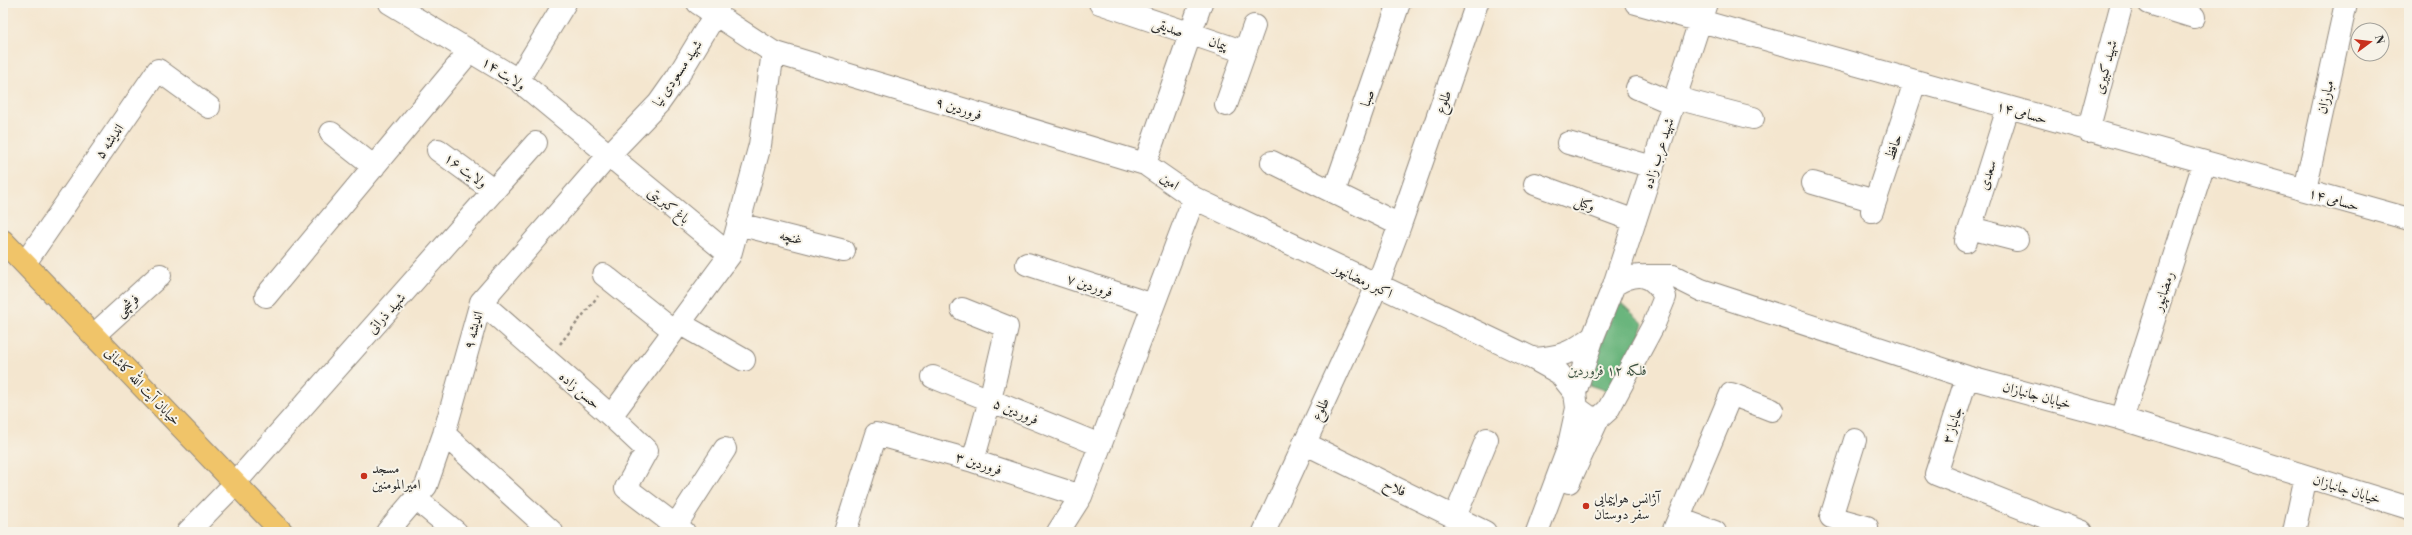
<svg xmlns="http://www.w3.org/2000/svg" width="2412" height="535" font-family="'Libre Bodoni',Amiri,serif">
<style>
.forest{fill:#6bb57d;stroke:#4b7054}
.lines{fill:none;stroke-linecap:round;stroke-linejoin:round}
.minor-casing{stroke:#90887d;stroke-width:24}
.major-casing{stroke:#90887d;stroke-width:24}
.path{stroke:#90887d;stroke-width:2.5;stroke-dasharray:3 3;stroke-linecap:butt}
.minor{stroke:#fff;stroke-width:22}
.major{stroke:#f0c469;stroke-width:22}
.poi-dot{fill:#c8321e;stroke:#f7f3e8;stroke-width:1.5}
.labels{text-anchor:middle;stroke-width:4;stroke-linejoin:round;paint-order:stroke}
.street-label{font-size:14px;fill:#2b2b2b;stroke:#f7f3e8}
.park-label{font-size:14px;fill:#415545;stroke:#f7f3e8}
.poi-label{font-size:14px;fill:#2b2b2b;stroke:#f7f3e8;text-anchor:start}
</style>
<rect width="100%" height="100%" fill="#f7f3e8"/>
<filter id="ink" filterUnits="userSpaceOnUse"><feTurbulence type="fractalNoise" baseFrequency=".025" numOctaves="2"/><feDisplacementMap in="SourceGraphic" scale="8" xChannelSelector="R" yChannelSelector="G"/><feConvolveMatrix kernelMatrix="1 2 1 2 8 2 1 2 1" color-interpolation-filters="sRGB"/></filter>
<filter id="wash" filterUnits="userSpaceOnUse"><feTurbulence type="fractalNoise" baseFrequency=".012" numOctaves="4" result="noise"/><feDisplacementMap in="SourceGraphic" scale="16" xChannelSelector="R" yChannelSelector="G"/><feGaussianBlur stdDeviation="0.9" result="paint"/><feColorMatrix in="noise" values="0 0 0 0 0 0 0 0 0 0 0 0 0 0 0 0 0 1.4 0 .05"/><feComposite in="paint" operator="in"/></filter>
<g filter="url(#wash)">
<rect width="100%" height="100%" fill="#f4e6cf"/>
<!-- forest -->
<path class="forest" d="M1619 301 1644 324 1616 394 1583 383Z"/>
</g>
<g filter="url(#ink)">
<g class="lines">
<!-- minor casing -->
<g class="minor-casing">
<path id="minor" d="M390 3 518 80 730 255
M698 3 773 52 1145 164 1194 198 1534 359 1559 373 1575 393
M1100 3 1245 52
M1636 3 2409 219
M2149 3 2194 17
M518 80 565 3
M1637 88 1674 104
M1676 98 1753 118
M1226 105 1254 26
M2088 131 2122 3
M331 133 374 167
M1568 143 1653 167
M438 150 494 191
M1145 164 1201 3
M1813 183 1875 201
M1535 184 1635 221
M2305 190 2346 3
M1334 192 1399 3
M1872 211 1915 82
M738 224 844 251
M1400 225 1477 3
M1970 228 2017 240
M1966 241 2008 108
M25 263 158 70 209 107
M1027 264 1153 305
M604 275 674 331
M1646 276H1673L1701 290 1967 377 2122 419 2409 508
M1614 285C1636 272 1652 271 1665 297L1654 324 1608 410 1598 419 1588 416 1577 408 1575 393 1593 337 1614 285 1706 3
M266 296 470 51
M481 302 611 416 647 450 626 488 684 532
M962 309 1007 327 990 400 973 461
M679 323 744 360
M94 335 160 275
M1534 359C1562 357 1570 353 1593 337
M933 377 1100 445
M1967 377 1936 474 2082 532
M611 416 730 255 760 145 773 52
M2122 419 2204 163
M444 434 552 532
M1855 440 1831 517 1867 527 1865 532
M1304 443 1485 532
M1569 482 1598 419
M235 483 536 143
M415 498 456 532
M1455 517 1487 439
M1679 519 1715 532
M676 525 725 449
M188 532 227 492
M387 532 426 486 444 434 481 302 609 155 659 103 678 76 716 13 720 3
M845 532 876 434 973 461 1081 496
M1058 532 1081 496 1194 198
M1264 532 1377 286 1400 225 1272 162
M1537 532 1568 449 1577 408
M1673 532 1731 394 1772 410
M2294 532 2306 476"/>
</g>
<!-- major casing -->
<g class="major-casing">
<path id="major" d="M3 241 282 532"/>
</g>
<!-- path -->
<path class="path" d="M560 344 598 296"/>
<!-- minor -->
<use href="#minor" class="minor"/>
<!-- major -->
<use href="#major" class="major"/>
</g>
</g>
<!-- markers -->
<g class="poi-dot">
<circle cx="364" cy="476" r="4"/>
<circle cx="1586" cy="506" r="4"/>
</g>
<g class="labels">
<!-- street labels -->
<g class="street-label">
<text transform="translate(1168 27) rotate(19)" y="5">صدیقی</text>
<text transform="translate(1218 43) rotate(17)" y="5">پیمان</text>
<text transform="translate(2105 67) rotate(-75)" y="5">شهید کبیری</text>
<text transform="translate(504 73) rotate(33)" y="5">ولایت ۱۴</text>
<text transform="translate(677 73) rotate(-56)" y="5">شهید مسعودی نیا</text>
<text transform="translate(2325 97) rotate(-77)" y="5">مبارزان</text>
<text transform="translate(1367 98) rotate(-71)" y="5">صبا</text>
<text transform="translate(1443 102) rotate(-71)" y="5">طلوع</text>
<text transform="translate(959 108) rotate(17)" y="5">فروردین ۹</text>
<text transform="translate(2022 112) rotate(16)" y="5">حسامی ۱۴</text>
<text transform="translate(109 141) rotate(-55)" y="5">اندیشه ۵</text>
<text transform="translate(1893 147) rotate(-71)" y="5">حافظ</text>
<text transform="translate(1658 153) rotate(-72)" y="5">شهید عرب زاده</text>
<text transform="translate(466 170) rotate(36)" y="5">ولایت ۱۶</text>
<text transform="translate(1987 175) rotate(-73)" y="5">سعدی</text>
<text transform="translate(1170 181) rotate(35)" y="5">امین</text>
<text transform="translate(2334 199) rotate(16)" y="5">حسامی ۱۴</text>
<text transform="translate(1585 203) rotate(21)" y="5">وکیل</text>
<text transform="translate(669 205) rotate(39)" y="5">باغ کبریتی</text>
<text transform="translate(791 237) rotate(14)" y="5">غنچه</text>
<text transform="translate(1363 280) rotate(26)" y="5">اکبر رمضانپور</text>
<text transform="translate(1090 285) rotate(18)" y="5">فروردین ۷</text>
<text transform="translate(2163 291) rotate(-72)" y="5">رمضانپور</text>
<text transform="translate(127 305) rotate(-42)" y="5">فرشچی</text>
<text transform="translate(386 313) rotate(-48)" y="5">شهید ذراتی</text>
<text transform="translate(473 330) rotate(-74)" y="5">اندیشه ۹</text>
<text transform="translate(143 386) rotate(46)" y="5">خیابان آیت الله کاشانی</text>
<text transform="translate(580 390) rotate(41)" y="5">حسن زاده</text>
<text transform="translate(2037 395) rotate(15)" y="5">خیابان جانبازان</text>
<text transform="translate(1320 409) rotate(-65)" y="5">طلوع</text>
<text transform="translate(1016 411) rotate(22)" y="5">فروردین ۵</text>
<text transform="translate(1952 425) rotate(-72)" y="5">جانباز ۳</text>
<text transform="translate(979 463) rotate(17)" y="5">فروردین ۳</text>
<text transform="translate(1395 487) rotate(26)" y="5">فلاح</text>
<text transform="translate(2347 489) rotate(17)" y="5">خیابان جانبازان</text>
</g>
<!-- park labels -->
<g class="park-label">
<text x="1607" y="375">فلکه ۱۲ فروردین</text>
</g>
<!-- poi labels -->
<g class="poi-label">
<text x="372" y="473">مسجد<tspan x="372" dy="16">امیرالمومنین</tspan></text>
<text x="1594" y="503">آژانس هواپیمایی<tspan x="1594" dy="16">سفر دوستان</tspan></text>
</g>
</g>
<!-- margin -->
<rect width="2412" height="535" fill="none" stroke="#f7f3e8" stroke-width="16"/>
<!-- north arrow -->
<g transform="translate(2370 42) rotate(75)"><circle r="19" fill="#f7f3e8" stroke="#a5a39c"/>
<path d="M0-3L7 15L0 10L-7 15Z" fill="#c8321e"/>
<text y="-6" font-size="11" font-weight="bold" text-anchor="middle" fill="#2b2b2b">N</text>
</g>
</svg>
